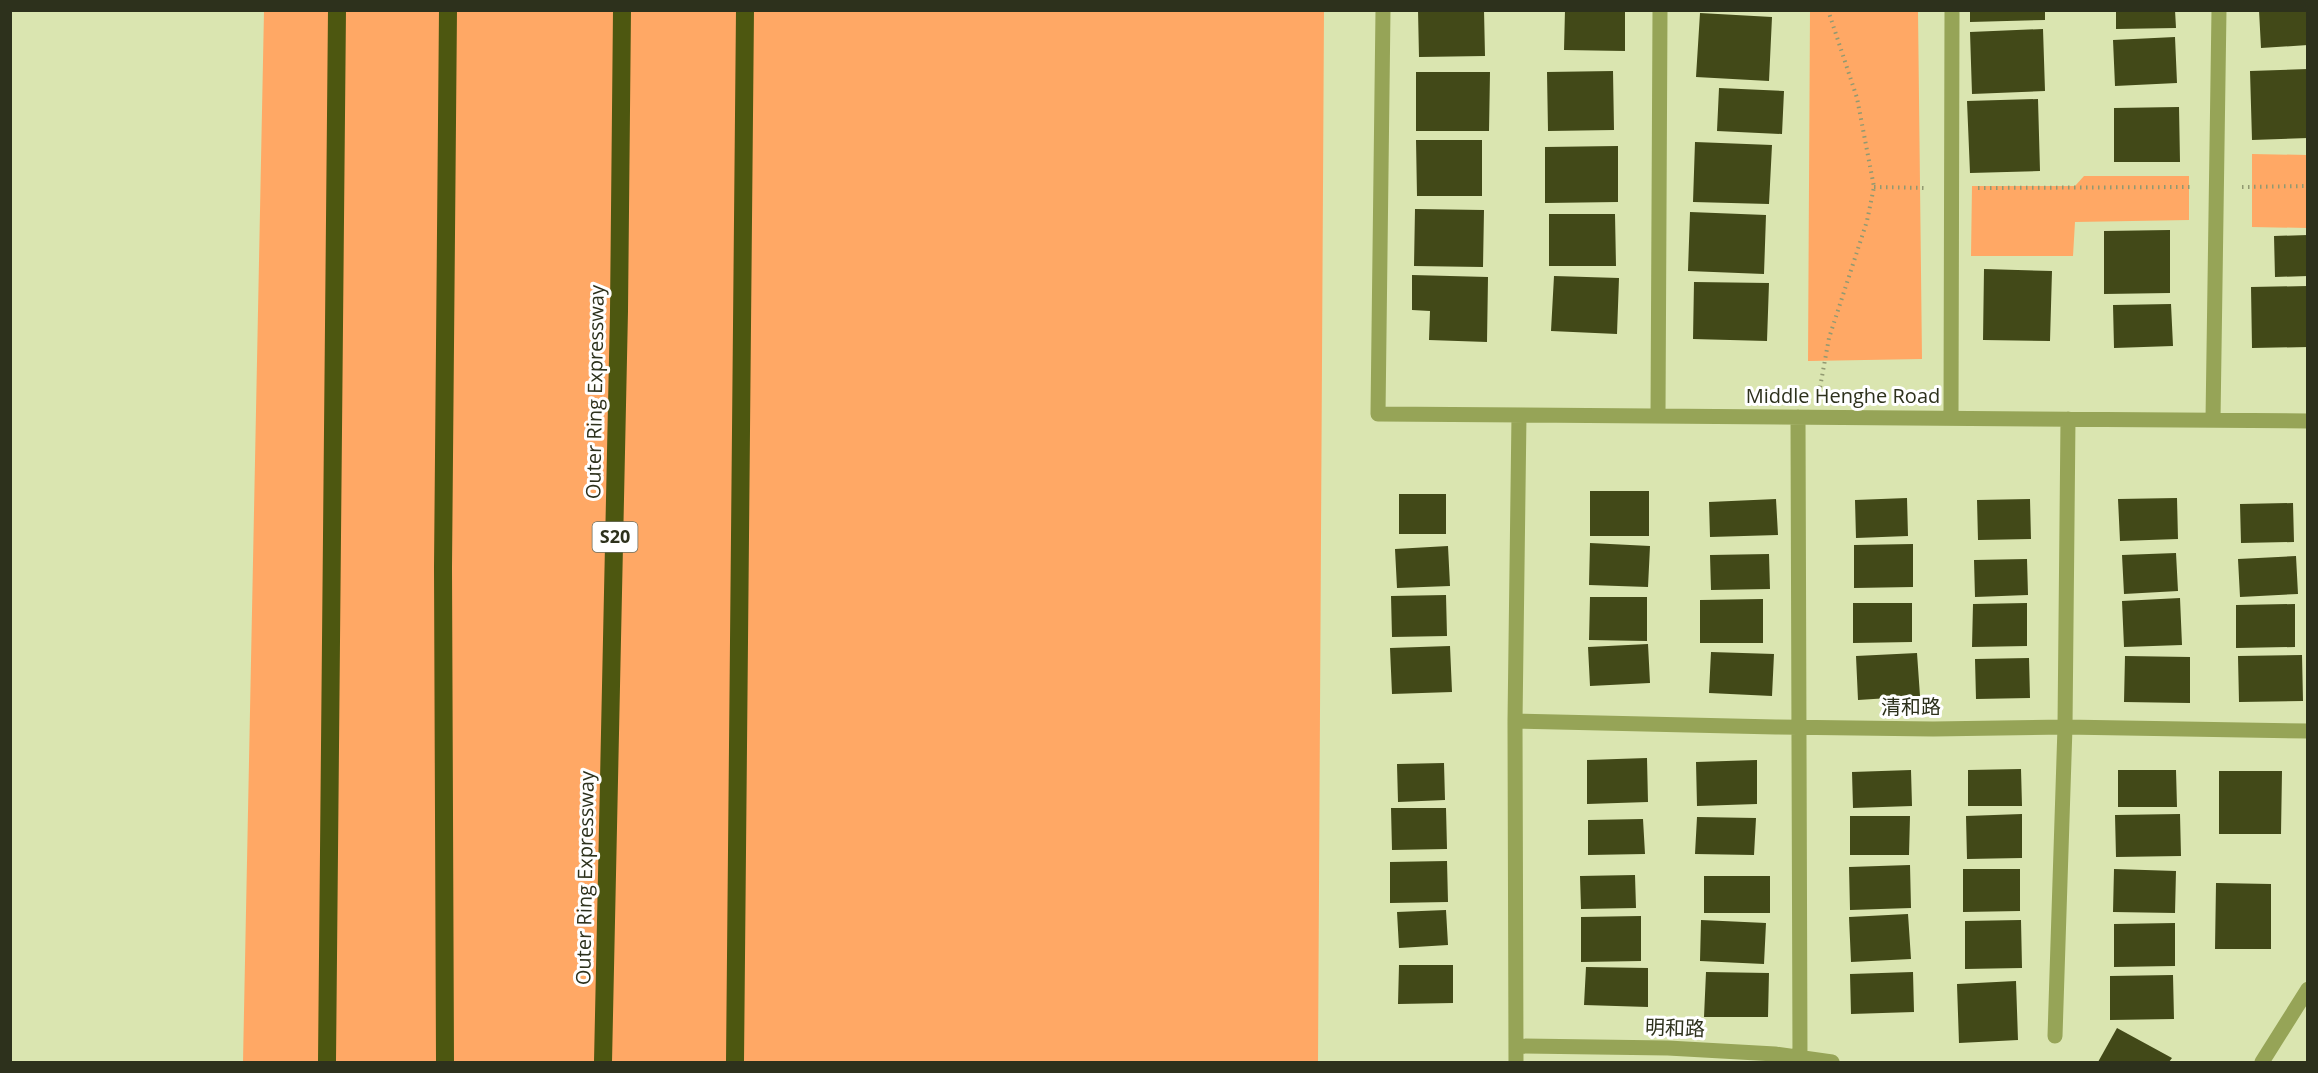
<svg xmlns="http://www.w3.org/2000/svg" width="2318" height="1073" font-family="'Open Sans','Noto Sans SC',sans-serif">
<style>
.green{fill:#ffa865}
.building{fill:#424918}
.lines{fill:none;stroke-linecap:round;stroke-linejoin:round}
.path{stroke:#919971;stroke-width:4;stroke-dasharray:1.5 4.5;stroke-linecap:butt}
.minor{stroke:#96a457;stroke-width:15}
.highway{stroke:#4d5710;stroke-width:18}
.labels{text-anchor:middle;stroke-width:6;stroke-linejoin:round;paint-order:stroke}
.shield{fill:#fff;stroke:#6c6f60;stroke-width:1.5}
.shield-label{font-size:18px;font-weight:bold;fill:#2d311c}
.street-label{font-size:20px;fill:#2d311c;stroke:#fff}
</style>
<rect width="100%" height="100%" fill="#dae5b0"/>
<!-- green -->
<path class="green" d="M264 11H1324L1318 1062H243Z
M1810 11H1918L1922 359 1808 361Z
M2252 154 2307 155V228L2252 227Z
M2084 176H2189V220L2075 222 2073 256H1971L1972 186H2075Z"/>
<!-- building -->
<path class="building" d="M1418 10H1484L1485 56 1419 57Z
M1565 10H1625V51L1564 50Z
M1970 10H2045V20L1970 22Z
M2116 10H2175L2176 28 2116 29Z
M2259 10H2308V45L2261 48Z
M1700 13 1772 17 1769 81 1696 77Z
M2043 29 2045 91 1972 94 1970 32Z
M2175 37 2177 83 2115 86 2113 40Z
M2308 69V138L2252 140 2250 71Z
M1613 71 1614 130 1548 131 1547 72Z
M1416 72H1490L1489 131H1416Z
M1719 88 1784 91 1782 134 1717 131Z
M2038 99 2040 171 1970 173 1967 101Z
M2179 107 2180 162H2114V108Z
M1416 140H1482V196H1417Z
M1695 142 1772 145 1769 204 1693 202Z
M1618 146V202L1545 203V147Z
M1415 209 1484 210 1483 267 1414 266Z
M1690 212 1766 215 1764 274 1688 271Z
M1549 214H1615L1616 266H1549Z
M2170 230V293L2104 294V231Z
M2308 235V276L2275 277 2274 236Z
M1984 269 2052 271 2050 341 1983 340Z
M1412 275 1488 277 1487 342 1429 340 1430 311 1412 310Z
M1554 276 1619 278 1617 334 1551 331Z
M1694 282 1769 283 1767 341 1693 339Z
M2308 286V347L2252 348 2251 287Z
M2171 304 2173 346 2114 348 2113 305Z
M1590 491H1649V536H1590Z
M1399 494H1446V534H1399Z
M1907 498 1908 536 1856 538 1855 500Z
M2177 498 2178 539 2120 541 2118 499Z
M1776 499 1778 535 1710 537 1709 502Z
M2030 499 2031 539 1978 540 1977 500Z
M2293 503 2294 542 2241 543 2240 504Z
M1590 543 1650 546 1648 587 1589 585Z
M1913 544V587L1854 588V545Z
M1448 546 1450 586 1397 588 1395 549Z
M2176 553 2178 591 2124 594 2122 555Z
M1769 554 1770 589 1711 590 1710 555Z
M2296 556 2298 594 2240 597 2238 559Z
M2027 559 2028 595 1975 597 1974 560Z
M1446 595 1447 636 1392 637 1391 596Z
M1590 597H1647V641L1589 640Z
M2180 598 2182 645 2124 647 2122 601Z
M1763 599V643H1700V600Z
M1853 603H1912V642L1853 643Z
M2027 603V646L1972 647 1973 604Z
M2295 604V647L2236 648V605Z
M1648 644 1650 683 1590 686 1588 647Z
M1450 646 1452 692 1392 694 1390 648Z
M1711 652 1774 654 1772 696 1709 693Z
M1917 653 1920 696 1858 700 1856 656Z
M2302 655 2303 701 2239 702 2238 656Z
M2125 656 2190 657V703L2124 702Z
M2029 658 2030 698 1976 699 1975 659Z
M1647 758 1648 802 1587 804V760Z
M1757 760V804L1697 806 1696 762Z
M1444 763 1445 800 1398 802 1397 764Z
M2021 769 2022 806H1968V770Z
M1911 770 1912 806 1853 808 1852 772Z
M2118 770H2176L2177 807H2118Z
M2219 771H2282L2281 834H2219Z
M1391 808H1446L1447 849 1392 850Z
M2022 814V858L1967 859 1966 816Z
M2180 814 2181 856 2116 857 2115 815Z
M1850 816H1910L1909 855H1850Z
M1697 817 1756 818 1754 855 1695 854Z
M1643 819 1645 854 1588 855V820Z
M1447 861 1448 902 1390 903V862Z
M1910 865 1911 908 1850 910 1849 867Z
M1963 869H2020V911L1963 912Z
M2114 869 2176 871 2175 913 2113 912Z
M1635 875 1636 908 1581 909 1580 876Z
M1704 876H1770V913H1704Z
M2216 883 2271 884V949H2215Z
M1446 910 1448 945 1399 948 1397 912Z
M1908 914 1911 959 1851 962 1849 917Z
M1641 916V961L1581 962V917Z
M1701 920 1766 923 1764 964 1700 961Z
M2021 920 2022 968 1965 969V921Z
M2175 923V966L2114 967V924Z
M1399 965H1453V1003L1398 1004Z
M1586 967 1648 968V1007L1584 1005Z
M1706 972 1769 973 1768 1017H1704Z
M1913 972 1914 1012 1851 1014 1850 974Z
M2173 975 2174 1019 2110 1020V976Z
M2016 981 2018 1040 1959 1043 1957 984Z
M2117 1028 2172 1058 2169 1062H2098Z"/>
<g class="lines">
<!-- path -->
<path class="path" d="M1874 187 1926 188
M2242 187 2308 186
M1978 188 2190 187
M1819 393 1829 338 1867 221 1874 187 1857 98 1828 10"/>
<!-- minor -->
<path class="minor" d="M1383 10 1378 414 2308 421
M1658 416 1660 10
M1798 417 1800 1062
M1951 418 1952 10
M2213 420 2219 10
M1515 721 1776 727 1933 729 2065 727 2308 731
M2055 1036 2065 727 2068 419
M1516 1046 1668 1048 1775 1054 1832 1062
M1516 1062 1515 721 1519 415
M2262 1062 2308 989"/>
<!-- highway -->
<path class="highway" d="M327 1062 337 10
M445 1062 443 568 448 10
M603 1062 619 311 622 10
M735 1062 745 10"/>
</g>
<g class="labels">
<!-- shield labels -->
<rect class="shield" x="592.5" y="522" width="45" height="30" rx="4.5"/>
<g class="shield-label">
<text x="615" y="543">S20</text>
</g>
<!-- street labels -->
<g class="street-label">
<text transform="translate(595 392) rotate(-89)" y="7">Outer Ring Expressway</text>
<text x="1843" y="403">Middle Henghe Road</text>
<text x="1911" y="714">清和路</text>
<text transform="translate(585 878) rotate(-89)" y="7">Outer Ring Expressway</text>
<text transform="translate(1675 1028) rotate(2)" y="7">明和路</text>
</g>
</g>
<!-- border -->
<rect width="2318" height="1073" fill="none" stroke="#2d311c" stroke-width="24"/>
</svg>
